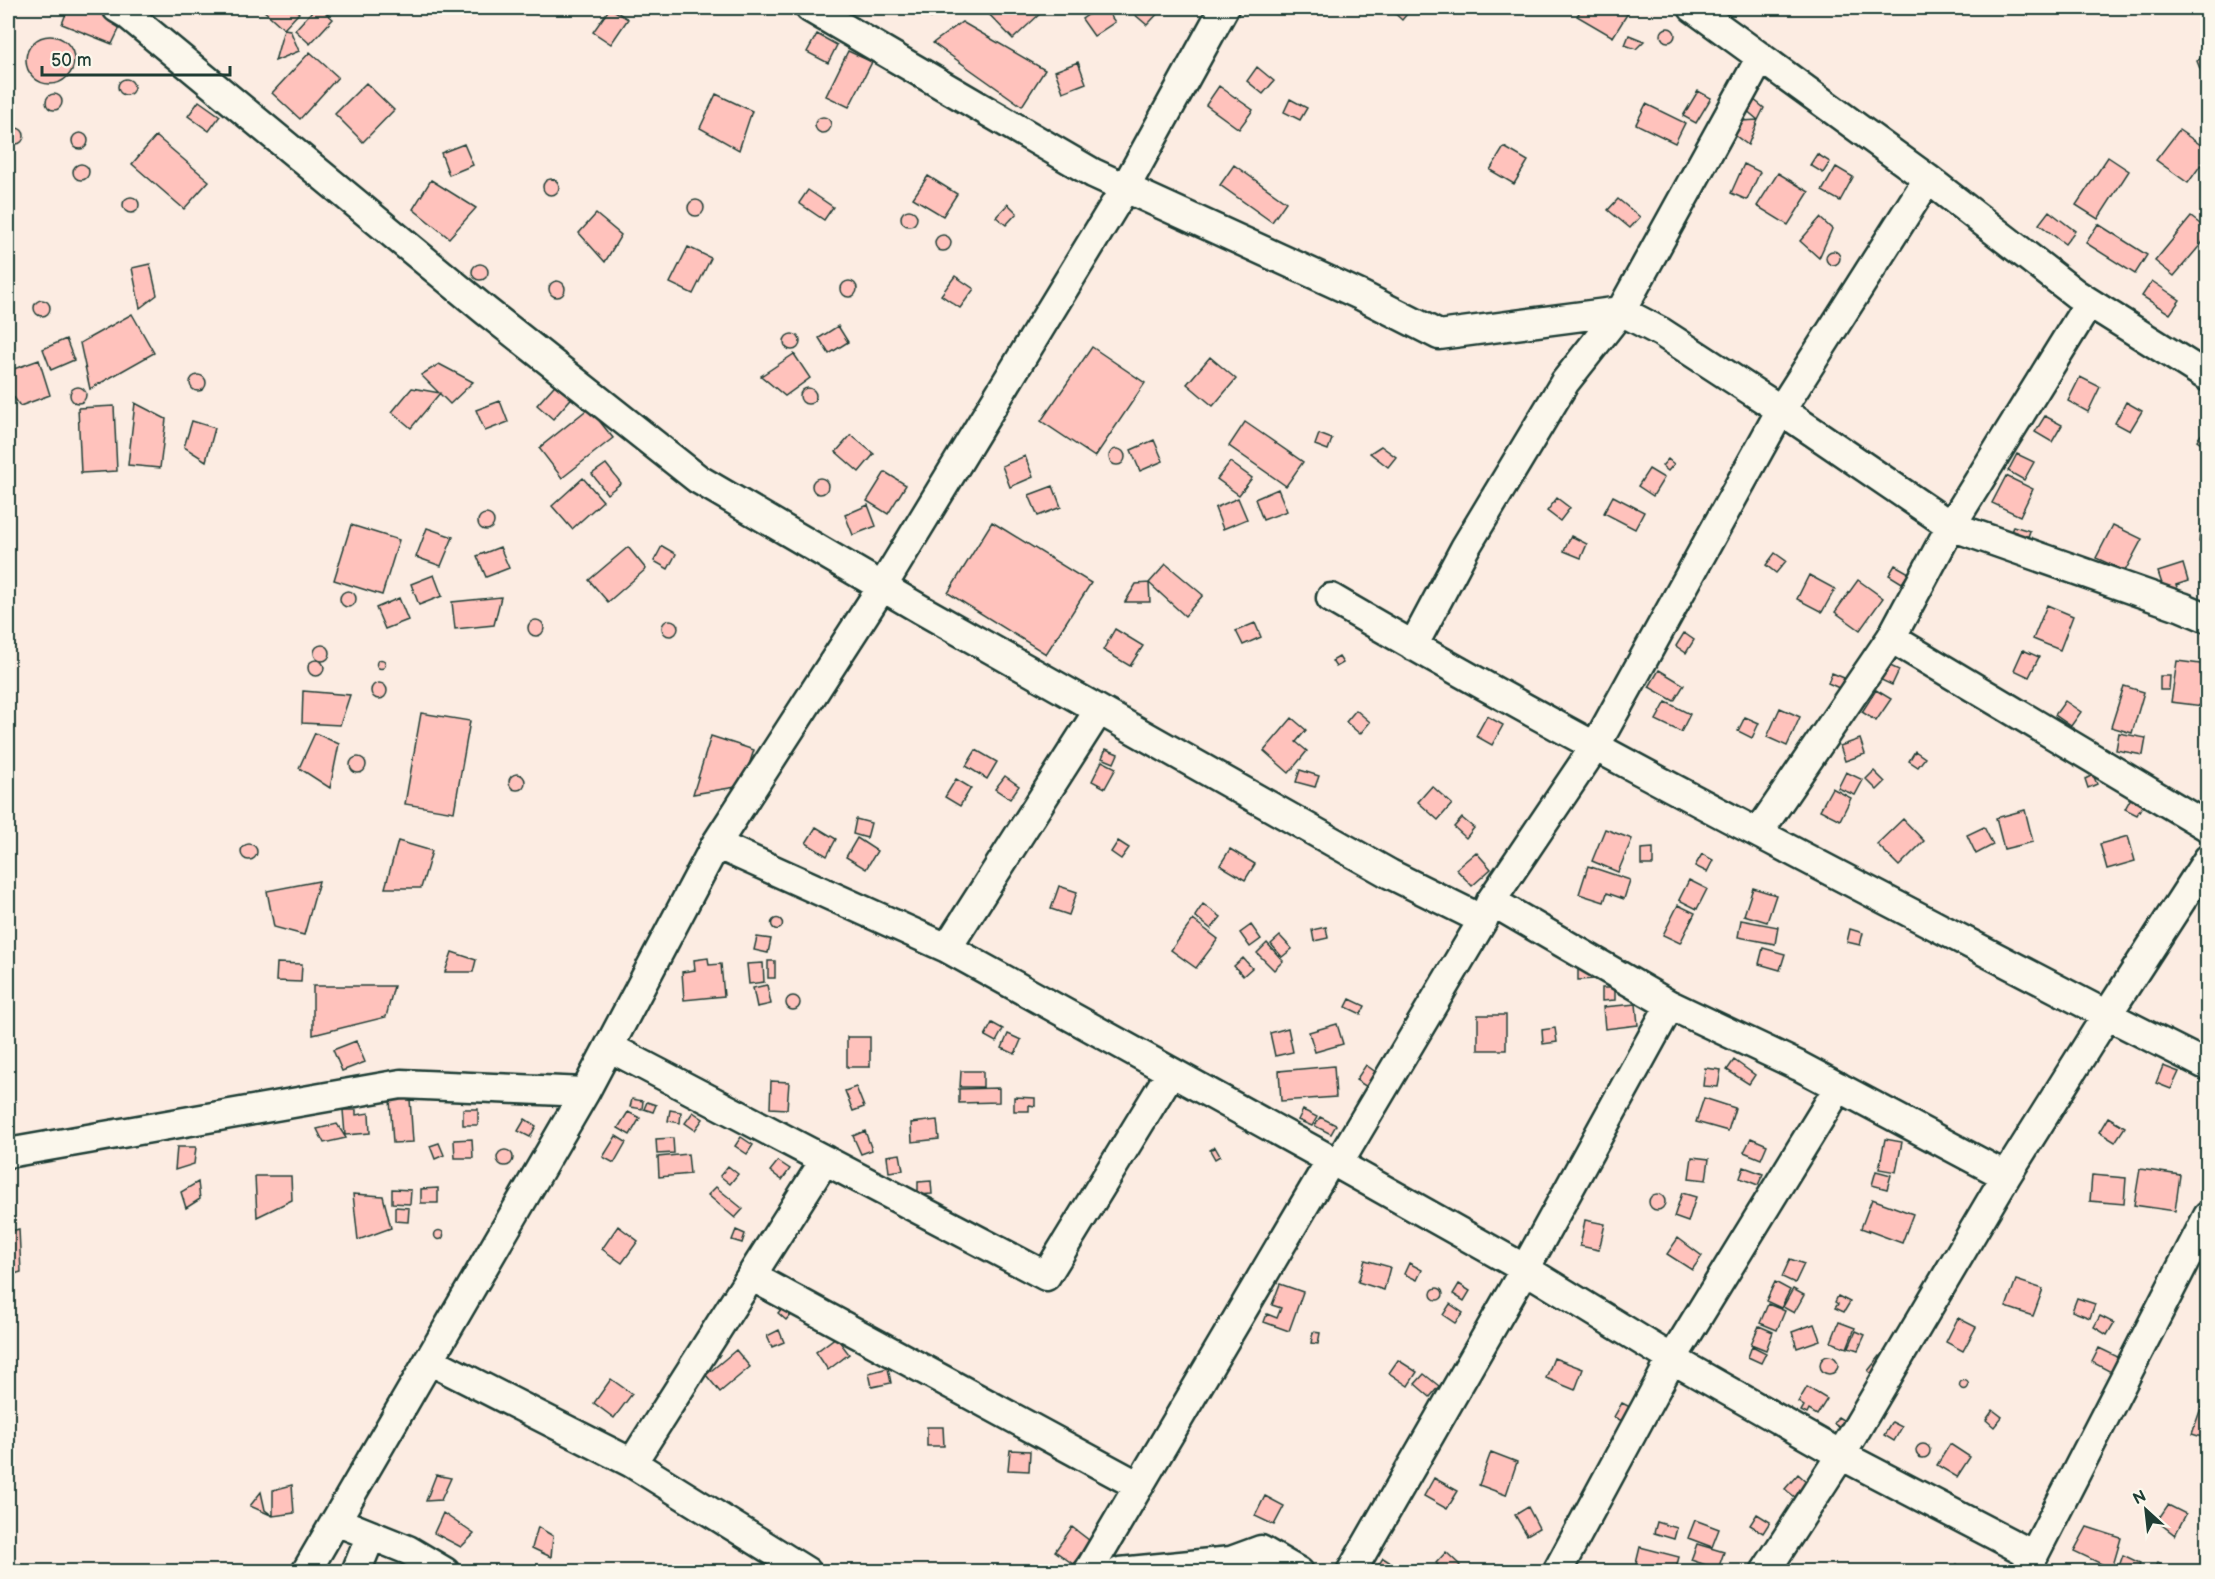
<svg xmlns="http://www.w3.org/2000/svg" width="2215" height="1579" font-family="'Balsamiq Sans',sans-serif">
<style>
.building{fill:#ffc2bc;stroke:#1f3d34;stroke-width:1.5}
.lines{fill:none;stroke-linecap:round;stroke-linejoin:round}
.minor-casing{stroke:#1f3d34;stroke-width:33}
.minor{stroke:#fbf7ec;stroke-width:28}
</style>
<rect width="100%" height="100%" fill="#fcece2"/>
<filter id="ink" filterUnits="userSpaceOnUse"><feTurbulence type="fractalNoise" baseFrequency=".0167" numOctaves="2"/><feDisplacementMap in="SourceGraphic" scale="12" xChannelSelector="R" yChannelSelector="G"/><feConvolveMatrix kernelMatrix="1 2 1 2 8 2 1 2 1" color-interpolation-filters="sRGB"/></filter>
<g filter="url(#ink)">
<!-- building -->
<path class="building" d="M68 8H106L126 15 112 44 62 24Z
M261 8H294L299 13 284 29Z
M315 8H320L333 19 310 44 295 30Z
M610 8 628 19 611 44 593 32Z
M920 8H940L931 18Z
M983 8H1041L1043 11 1013 39Z
M1098 8H1105L1115 22 1094 36 1082 19Z
M1139 8H1163L1147 25 1133 13Z
M1389 8H1412L1402 20Z
M1582 8H1631L1613 37 1577 16Z
M962 22 1045 70 1022 106 933 43Z
M1661 35a7 7 0 1 1 14 0a7 7 0 1 1-14 0Z
M284 29 290 30 299 51 275 61Z
M817 34 837 45 828 63 807 52Z
M1629 35 1644 41 1636 49 1625 45Z
M26 60a24 24 0 1 1 48 0a24 24 0 1 1-48 0Z
M848 51 872 62 849 107 826 96Z
M310 52 338 77 300 119 272 93Z
M2208 53V66L2201 71 2197 61Z
M1078 62 1086 83 1063 92 1055 71Z
M1257 67 1274 81 1263 94 1247 81Z
M118 87a8 8 0 1 1 16 0a8 8 0 1 1-16 0Z
M366 83 394 110 363 142 335 114Z
M1219 86 1253 110 1239 129 1206 105Z
M1698 91 1711 98 1696 123 1683 116Z
M716 94 752 111 739 150 700 128Z
M46 102a8 8 0 1 1 16 0a8 8 0 1 1-16 0Z
M1290 99 1307 108 1300 120 1284 112Z
M1753 99 1764 108 1758 120 1745 109Z
M199 101 220 116 209 131 188 116Z
M1646 104 1685 123 1675 143 1636 124Z
M815 125a8 8 0 1 1 16 0a8 8 0 1 1-16 0Z
M1758 120 1748 145 1732 133 1741 121Z
M8 136a8 8 0 1 1 16 0a8 8 0 1 1-16 0Z
M2179 130 2208 150V155L2188 183 2156 160Z
M72 141a8 8 0 1 1 16 0a8 8 0 1 1-16 0Z
M156 136 209 181 184 209 132 164Z
M464 144 473 165 449 175 441 153Z
M1504 147 1528 161 1514 184 1490 170Z
M1817 154 1830 162 1823 173 1810 165Z
M2108 157 2129 171 2098 219 2076 205Z
M1744 164 1760 172 1747 200 1731 193Z
M73 172a8 8 0 1 1 16 0a8 8 0 1 1-16 0Z
M1234 165 1286 202 1272 222 1220 185Z
M1836 167 1853 177 1840 201 1822 191Z
M1778 173 1809 192 1788 225 1757 206Z
M928 176 957 194 943 216 913 198Z
M543 187a8 8 0 1 1 16 0a8 8 0 1 1-16 0Z
M431 180 476 208 449 238 413 209Z
M808 190 833 207 824 220 799 203Z
M123 205a8 8 0 1 1 16 0a8 8 0 1 1-16 0Z
M1618 199 1640 217 1630 228 1608 210Z
M688 208a8 8 0 1 1 16 0a8 8 0 1 1-16 0Z
M1008 204 1017 213 1006 225 996 217Z
M901 218a8 8 0 1 1 16 0a8 8 0 1 1-16 0Z
M2049 211 2075 231 2065 244 2039 224Z
M596 214 621 235 605 262 579 233Z
M2191 217 2208 230V236L2174 276 2155 261Z
M1820 218 1832 229 1819 258 1800 241Z
M2098 224 2147 255 2135 274 2086 243Z
M935 243a8 8 0 1 1 16 0a8 8 0 1 1-16 0Z
M688 247 711 258 693 294 670 283Z
M1826 258a7 7 0 1 1 14 0a7 7 0 1 1-14 0Z
M150 264 157 295 140 308 132 268Z
M472 272a8 8 0 1 1 16 0a8 8 0 1 1-16 0Z
M955 276 974 289 960 308 941 295Z
M2152 281 2180 300 2170 314 2142 296Z
M549 289a8 8 0 1 1 16 0a8 8 0 1 1-16 0Z
M841 289a8 8 0 1 1 16 0a8 8 0 1 1-16 0Z
M34 308a8 8 0 1 1 16 0a8 8 0 1 1-16 0Z
M132 314 154 353 90 389 80 343Z
M838 326 848 342 829 354 819 338Z
M784 342a8 8 0 1 1 16 0a8 8 0 1 1-16 0Z
M66 339 74 360 51 370 43 349Z
M1092 347 1145 383 1095 457 1041 421Z
M794 354 810 378 785 396 761 376Z
M1210 357 1236 379 1213 406 1187 384Z
M39 360 50 395 20 406 8 389V371Z
M439 364 473 382 450 404 421 375Z
M190 383a8 8 0 1 1 16 0a8 8 0 1 1-16 0Z
M2080 377 2100 387 2088 412 2068 401Z
M561 378 577 392 553 419 537 405Z
M70 395a8 8 0 1 1 16 0a8 8 0 1 1-16 0Z
M412 388 440 393 411 428 392 412Z
M800 396a8 8 0 1 1 16 0a8 8 0 1 1-16 0Z
M500 401 508 422 485 431 476 410Z
M2126 402 2142 411 2130 431 2115 423Z
M135 403 166 419 160 468 128 465Z
M114 406 117 471 81 473 78 408Z
M589 408 613 438 562 478 539 448Z
M2045 416 2062 425 2052 442 2035 432Z
M192 421 215 428 206 461 184 447Z
M1245 422 1303 462 1286 486 1229 446Z
M2208 426V448L2197 440Z
M1319 434 1332 439 1328 450 1315 445Z
M851 435 874 454 859 472 836 452Z
M1154 440 1163 461 1140 471 1131 450Z
M1381 446 1396 457 1388 467 1370 453Z
M1109 457a8 8 0 1 1 16 0a8 8 0 1 1-16 0Z
M2017 454 2034 462 2024 480 2008 471Z
M1025 456 1033 477 1010 487 1002 466Z
M1668 459 1674 464 1668 471 1662 466Z
M1230 462 1252 478 1239 495 1217 479Z
M606 464 621 483 607 494 592 474Z
M1649 469 1664 478 1653 496 1638 486Z
M885 472 906 485 888 514 867 501Z
M2006 476 2033 489 2020 516 1992 503Z
M583 478 603 501 572 529 552 506Z
M812 486a8 8 0 1 1 16 0a8 8 0 1 1-16 0Z
M1053 486 1061 507 1038 516 1029 495Z
M1278 489 1287 511 1263 520 1255 499Z
M1613 496 1644 512 1635 529 1604 513Z
M1238 498 1247 519 1223 529 1215 508Z
M1557 498 1570 508 1560 521 1547 511Z
M868 505 876 526 853 535 845 515Z
M478 522a8 8 0 1 1 16 0a8 8 0 1 1-16 0Z
M992 522 1091 583 1046 654 948 593Z
M351 525 399 540 382 595 334 580Z
M2113 525 2142 539 2125 571 2096 558Z
M2013 526 2030 531 2025 545 2009 539Z
M427 528 453 537 441 566 416 557Z
M2200 530H2208V543L2199 542Z
M1571 536 1587 544 1581 558 1564 551Z
M662 546 676 554 668 569 654 561Z
M500 547 509 568 486 577 477 556Z
M628 547 646 569 608 602 589 580Z
M1775 553 1786 561 1776 573 1766 565Z
M1166 564 1203 595 1185 616 1149 583Z
M2183 564 2188 581 2176 585 2178 589 2165 593 2158 572Z
M1895 565 1909 573 1902 583 1889 575Z
M434 575 442 596 419 605 411 584Z
M1809 575 1835 589 1822 612 1797 599Z
M1858 580 1883 598 1860 630 1835 612Z
M1149 583 1150 602H1125L1136 584Z
M340 599a8 8 0 1 1 16 0a8 8 0 1 1-16 0Z
M501 597 494 625 455 629 452 602Z
M399 598 408 620 385 629 376 608Z
M2047 605 2073 616 2060 650 2033 639Z
M528 628a8 8 0 1 1 16 0a8 8 0 1 1-16 0Z
M662 628a8 8 0 1 1 16 0a8 8 0 1 1-16 0Z
M1255 623 1261 637 1243 645 1236 631Z
M1115 629 1143 646 1130 666 1103 650Z
M1684 633 1694 640 1686 653 1676 646Z
M314 653a8 8 0 1 1 16 0a8 8 0 1 1-16 0Z
M2023 650 2039 657 2029 677 2014 670Z
M1339 657 1343 663 1336 667 1332 661Z
M376.5 664a4.5 4.5 0 1 1 9 0a4.5 4.5 0 1 1-9 0Z
M308 668a8 8 0 1 1 16 0a8 8 0 1 1-16 0Z
M2177 661 2208 665 2203 706 2171 702Z
M1886 664 1899 670 1892 685 1879 679Z
M1659 670 1684 685 1674 701 1649 687Z
M1832 673 1844 678 1839 688 1828 683Z
M2160 676H2170L2169 690H2160Z
M371 691a8 8 0 1 1 16 0a8 8 0 1 1-16 0Z
M2124 686 2144 692 2132 733 2111 727Z
M1876 690 1891 699 1876 721 1862 712Z
M303 691 350 695 340 725 302 723Z
M2065 701 2081 712 2071 726 2055 715Z
M1666 702 1690 714 1681 732 1656 720Z
M1780 708 1800 717 1787 746 1767 737Z
M1356 710 1370 722 1360 734 1346 722Z
M421 713 470 721 454 812 405 804Z
M1487 716 1503 725 1492 745 1476 736Z
M1745 717 1759 723 1752 738 1738 731Z
M1292 718 1306 730 1296 742 1307 751 1289 773 1264 751Z
M315 733 339 744 330 788 299 768Z
M2119 733 2146 738 2143 755 2116 750Z
M711 736 754 750 742 786 693 794Z
M1860 739 1865 754 1845 761 1840 746Z
M1106 749 1118 754 1114 763 1102 758Z
M976 750 997 762 987 779 966 766Z
M1915 751 1925 758 1918 767 1909 761Z
M350 765a8 8 0 1 1 16 0a8 8 0 1 1-16 0Z
M1102 761 1116 768 1105 788 1092 781Z
M1300 770 1319 776 1315 787 1296 782Z
M1874 771 1885 782 1877 790 1866 779Z
M1846 772 1863 780 1855 795 1838 788Z
M509 782a8 8 0 1 1 16 0a8 8 0 1 1-16 0Z
M2093 775 2097 784 2088 788 2085 779Z
M1005 776 1019 786 1010 799 995 789Z
M956 779 971 788 960 806 945 797Z
M1432 786 1452 804 1438 820 1418 802Z
M1832 788 1851 798 1840 820 1820 810Z
M2131 798 2143 804 2137 815 2125 809Z
M2025 810 2033 842 2004 849 1996 818Z
M1462 818 1474 828 1466 838 1454 827Z
M856 819 871 823 867 838 853 834Z
M1903 819 1924 841 1899 866 1877 844Z
M816 827 836 839 827 856 806 843Z
M1984 827 1993 845 1976 854 1967 835Z
M1605 829 1632 839 1618 872 1592 861Z
M2128 836 2135 861 2107 869 2100 844Z
M857 838 877 851 866 869 846 857Z
M398 841 432 851 421 888H385Z
M1118 841 1129 848 1121 859 1111 852Z
M241 852a8 8 0 1 1 16 0a8 8 0 1 1-16 0Z
M1653 848V865H1641V849Z
M1230 849 1255 864 1245 880 1220 865Z
M1476 852 1491 869 1472 886 1456 869Z
M1702 854 1713 860 1707 872 1695 866Z
M1588 866 1630 880 1624 899 1607 893 1604 902 1579 894Z
M1689 880 1707 889 1697 909 1679 900Z
M319 881 304 935 274 927 267 891Z
M1059 886 1077 892 1069 915 1051 909Z
M1753 888 1776 895 1767 922 1744 915Z
M1203 904 1221 917 1211 929 1195 916Z
M1678 905 1695 913 1680 943 1663 935Z
M771.5 924a5.5 5.5 0 1 1 11 0a5.5 5.5 0 1 1-11 0Z
M1193 920 1218 939 1196 968 1171 950Z
M1741 920 1778 927 1775 944 1738 937Z
M1251 925 1261 939 1250 947 1240 933Z
M1326 927 1328 938 1314 941 1312 930Z
M1850 929 1863 933 1860 945 1847 942Z
M1280 936 1292 949 1282 957 1271 944Z
M757 937 771 939 768 953 754 950Z
M1267 943 1283 961 1274 970 1257 953Z
M1763 948 1785 954 1780 970 1759 964Z
M452 952 476 960 473 972H445Z
M708 958 709 965 721 964 724 996 684 1000 682 972 695 970 694 960Z
M1243 958 1252 968 1243 976 1234 966Z
M768 961H775V978H768Z
M277 963 302 964 301 982 276 981Z
M763 963 764 982 749 984 747 964Z
M1595 968V979L1578 980V969Z
M767 985 771 1004 757 1007 753 988Z
M313 986H394L386 1017 313 1035Z
M1602 988H1615V1000L1602 1001Z
M786 1003a7 7 0 1 1 14 0a7 7 0 1 1-14 0Z
M1350 999 1365 1006 1361 1014 1346 1007Z
M1636 1004 1638 1025 1605 1029 1603 1007Z
M1478 1015H1506V1050H1478Z
M992 1023 1003 1029 996 1042 985 1036Z
M1337 1024 1343 1044 1315 1052 1309 1032Z
M1288 1028 1293 1052 1275 1056 1270 1033Z
M1555 1028 1557 1042 1543 1044 1542 1030Z
M1008 1034 1021 1040 1015 1054 1002 1048Z
M847 1037H870V1067H847Z
M356 1041 365 1062 342 1071 333 1050Z
M1734 1060 1755 1075 1749 1084 1727 1070Z
M1366 1065 1377 1073 1367 1087 1356 1080Z
M1334 1066 1336 1097 1281 1101 1279 1071Z
M2163 1066 2179 1072 2171 1089 2156 1083Z
M1705 1068 1721 1070 1718 1087 1703 1086Z
M961 1071H983V1087H960Z
M771 1081 789 1082 787 1109 770 1108Z
M856 1087 864 1107 853 1111 845 1091Z
M999 1088V1102L959 1103V1089Z
M1014 1097 1035 1098V1106L1029 1105V1111H1014Z
M1704 1098 1735 1108 1728 1131 1696 1122Z
M410 1099 413 1142 393 1143 390 1100Z
M632 1099 643 1101 642 1109 630 1107Z
M647 1102 656 1105 653 1112 644 1109Z
M463 1109H478V1125H463Z
M343 1110H356V1115L369 1113 370 1133 345 1135Z
M670 1110 681 1112 680 1123 668 1121Z
M1303 1110 1317 1117 1312 1126 1298 1120Z
M628 1112 640 1118 630 1135 618 1128Z
M693 1112 703 1119 695 1130 685 1123Z
M1320 1117 1336 1125 1331 1134 1315 1126Z
M2108 1117 2125 1127 2115 1142 2099 1132Z
M525 1119 536 1126 530 1137 518 1131Z
M937 1120 939 1139 912 1142 911 1123Z
M337 1124 346 1138 324 1143 317 1129Z
M865 1131 872 1150 861 1154 853 1136Z
M616 1136 626 1142 614 1163 603 1157Z
M741 1137 753 1145 747 1154 735 1146Z
M673 1138 674 1153 657 1154 656 1139Z
M1751 1138 1767 1145 1761 1159 1744 1152Z
M472 1139 473 1158H455L454 1140Z
M1885 1139 1902 1142 1896 1172 1879 1169Z
M439 1143 444 1155 435 1159 430 1146Z
M177 1147H196L194 1164 175 1170Z
M1215 1147 1220 1156 1215 1159 1210 1150Z
M497 1158a8 8 0 1 1 16 0a8 8 0 1 1-16 0Z
M688 1154 690 1174 659 1177 658 1157Z
M900 1154 903 1170 889 1172 887 1156Z
M1692 1157 1709 1159 1706 1180 1689 1178Z
M778 1161 790 1169 782 1180 770 1171Z
M728 1166 738 1174 730 1184 720 1176Z
M1744 1167 1763 1174 1758 1185 1740 1178Z
M2140 1169 2180 1175 2175 1211 2134 1205Z
M1876 1171 1891 1175 1887 1189 1872 1185Z
M2092 1175 2126 1178 2124 1204 2090 1201Z
M255 1176H291L292 1200 257 1217Z
M931 1181 932 1194 918 1195V1182Z
M198 1182 200 1199 186 1208 181 1192Z
M716 1187 743 1209 735 1218 708 1195Z
M438 1188V1203H421V1189Z
M392 1189 411 1190 410 1204 392 1203Z
M1682 1193 1696 1197 1688 1222 1674 1217Z
M353 1194 383 1196 391 1228 358 1240Z
M1649 1202a8 8 0 1 1 16 0a8 8 0 1 1-16 0Z
M1872 1199 1913 1214 1902 1243 1861 1228Z
M395 1207 409 1208 408 1222 395 1221Z
M1585 1220 1605 1224 1599 1250 1580 1246Z
M618 1226 638 1241 622 1263 602 1249Z
M19 1229 21 1272 8 1276V1232Z
M736 1230 745 1234 742 1243 732 1240Z
M434.5 1235a4.5 4.5 0 1 1 9 0a4.5 4.5 0 1 1-9 0Z
M1678 1238 1702 1256 1692 1270 1667 1254Z
M1790 1259 1804 1264 1795 1283 1782 1277Z
M1365 1260 1390 1267 1384 1290 1358 1282Z
M1409 1263 1422 1270 1417 1280 1404 1274Z
M2016 1280 2043 1289 2033 1316 2006 1307Z
M1775 1282 1790 1290 1781 1308 1766 1301Z
M1280 1284 1303 1292 1289 1331 1264 1322 1267 1314 1277 1318 1281 1308 1272 1305Z
M1459 1284 1470 1291 1464 1301 1453 1294Z
M1431 1294a6 6 0 1 1 12 0a6 6 0 1 1-12 0Z
M1793 1289 1804 1295 1794 1313 1783 1307Z
M1838 1296 1850 1302 1844 1312 1835 1308 1838 1304 1835 1302Z
M2077 1298 2095 1304 2090 1318 2072 1311Z
M1450 1304 1463 1313 1455 1323 1443 1315Z
M1768 1304 1785 1311 1777 1330 1760 1323Z
M783 1307 791 1314 786 1320 778 1313Z
M2100 1316 2114 1323 2107 1335 2094 1327Z
M1958 1318 1976 1327 1963 1351 1946 1342Z
M1839 1322 1855 1328 1847 1348 1831 1342Z
M1814 1324 1820 1340 1797 1348 1792 1332Z
M1759 1326 1773 1332 1766 1350 1751 1344Z
M779 1330 784 1342 772 1347 767 1336Z
M1856 1331 1865 1335 1858 1350 1849 1347Z
M1313 1332 1320 1333 1318 1344 1311 1343Z
M836 1337 849 1354 828 1370 816 1352Z
M1752 1346 1766 1353 1761 1363 1748 1357Z
M2099 1348 2118 1357 2111 1372 2092 1362Z
M736 1350 750 1367 720 1392 706 1375Z
M1820 1365a9 9 0 1 1 18 0a9 9 0 1 1-18 0Z
M1880 1356 1886 1360 1874 1376 1868 1371Z
M1554 1358 1583 1369 1575 1390 1546 1378Z
M1398 1360 1417 1372 1408 1386 1389 1373Z
M888 1368 891 1383 872 1387 869 1373Z
M1424 1374 1439 1386 1430 1397 1415 1384Z
M611 1379 632 1394 614 1418 594 1403Z
M1959.5 1385a4.5 4.5 0 1 1 9 0a4.5 4.5 0 1 1-9 0Z
M1807 1387 1827 1399 1817 1415 1809 1410 1807 1414 1801 1411 1804 1406 1798 1402Z
M1622 1403 1634 1409 1626 1423 1614 1417Z
M2202 1405 2208 1407V1439L2192 1434Z
M1993 1410 2002 1417 1994 1427 1986 1420Z
M1838 1417 1846 1422 1842 1429 1834 1424Z
M1892 1422 1902 1427 1894 1441 1884 1435Z
M927 1427H943L944 1446H927Z
M1950 1444 1970 1457 1957 1477 1937 1465Z
M1916 1451a7 7 0 1 1 14 0a7 7 0 1 1-14 0Z
M1010 1450 1030 1451 1029 1471 1008 1470Z
M1491 1452 1517 1462 1506 1495 1479 1485Z
M1798 1474 1808 1483 1795 1497 1785 1489Z
M436 1475 451 1478 441 1500 426 1501Z
M1434 1478 1458 1491 1447 1509 1424 1496Z
M292 1485 294 1513 273 1516V1490Z
M261 1492 265 1510 273 1516 250 1506Z
M1265 1496 1284 1506 1274 1525 1255 1516Z
M2168 1505 2186 1514 2175 1535 2157 1521Z
M1528 1507 1539 1528 1527 1535 1515 1515Z
M443 1513 474 1534 461 1547 434 1533Z
M1757 1514 1770 1522 1763 1533 1750 1525Z
M1695 1520 1719 1529 1712 1547 1688 1538Z
M1657 1522 1677 1528 1674 1539 1654 1533Z
M538 1527 553 1536 551 1557 532 1548Z
M1072 1527 1090 1541 1073 1564 1055 1551Z
M2087 1527 2121 1538 2112 1569 2074 1551Z
M1697 1544 1724 1552 1718 1569 1691 1560Z
M1640 1547 1679 1557 1675 1572H1634Z
M1446 1552 1460 1565 1454 1572H1445L1436 1563Z
M2123 1555 2140 1563 2135 1572H2117Z
M1383 1558 1405 1572H1374Z
M2158 1563 2171 1572H2153Z
M1957 1564 1967 1572H1950Z"/>
<g class="lines">
<!-- minor casing -->
<g class="minor-casing">
<path id="minor" d="M117 8 127 14 486 311 698 479 922 610 1390 874 1483 920 1491 901 1670 1005 1799 1066 2006 1176 2107 1015 2208 1066
M810 8 1093 173 1360 295 1439 335 1621 311 1661 332 1781 410 1951 526 2182 607 2208 618
M1693 8 1928 179 2076 294 2208 377
M2089 303 1951 526 1891 638 2208 827
M1331 598C1585 747 1847 879 2107 1015L2208 859
M1413 646 1465 548 1565 382 1621 311 1761 57
M1099 710 947 948 1338 1164
M1758 833 1891 638
M716 844 947 948
M1491 901 1596 745 1781 410 1928 179
M609 1047 1046 1276 1171 1072
M8 1153 401 1084 585 1092
M2006 1176 1841 1455 2033 1555
M751 1276 1139 1486
M429 1360 632 1463 825 1160
M632 1463 807 1572
M336 1521 408 1550 445 1572
M306 1572 585 1092 716 844 882 587 1125 188 1224 8
M356 1572 371 1535
M1088 1572 1331 1160
M1120 1572 1231 1561 1261 1550 1299 1572
M1351 1572 1525 1269 1338 1164 1483 920
M1557 1572 1672 1359 1525 1269 1670 1005
M1765 1572 1841 1455 1672 1359 1839 1087
M2025 1572 2208 1216"/>
</g>
<!-- minor -->
<use href="#minor" class="minor"/>
</g>
</g>
<!-- margin -->
<rect width="2215" height="1579" fill="none" stroke="#fbf7ec" stroke-width="30"/>
<rect x="15" y="15" width="2185" height="1549" fill="none" stroke="#1f3d34" stroke-width="2" filter="url(#ink)"/>
<!-- north arrow -->
<g transform="translate(2146 1510) rotate(333)" stroke="#fbf7ec" stroke-width="4.5" paint-order="stroke">
<path d="M0-4.5L10 22L0 15L-10 22Z" fill="#1f3d34"/>
<text y="-9" font-size="16" font-weight="bold" text-anchor="middle" fill="#1f3d34">N</text>
</g>
<!-- scale -->
<path d="M42 66v9h188v-9" fill="none" stroke="#1f3d34" stroke-width="3"/>
<text x="51" y="66" font-size="18" fill="#1f3d34" stroke="#fbf7ec" stroke-width="4.5" paint-order="stroke">50 m</text>
</svg>
